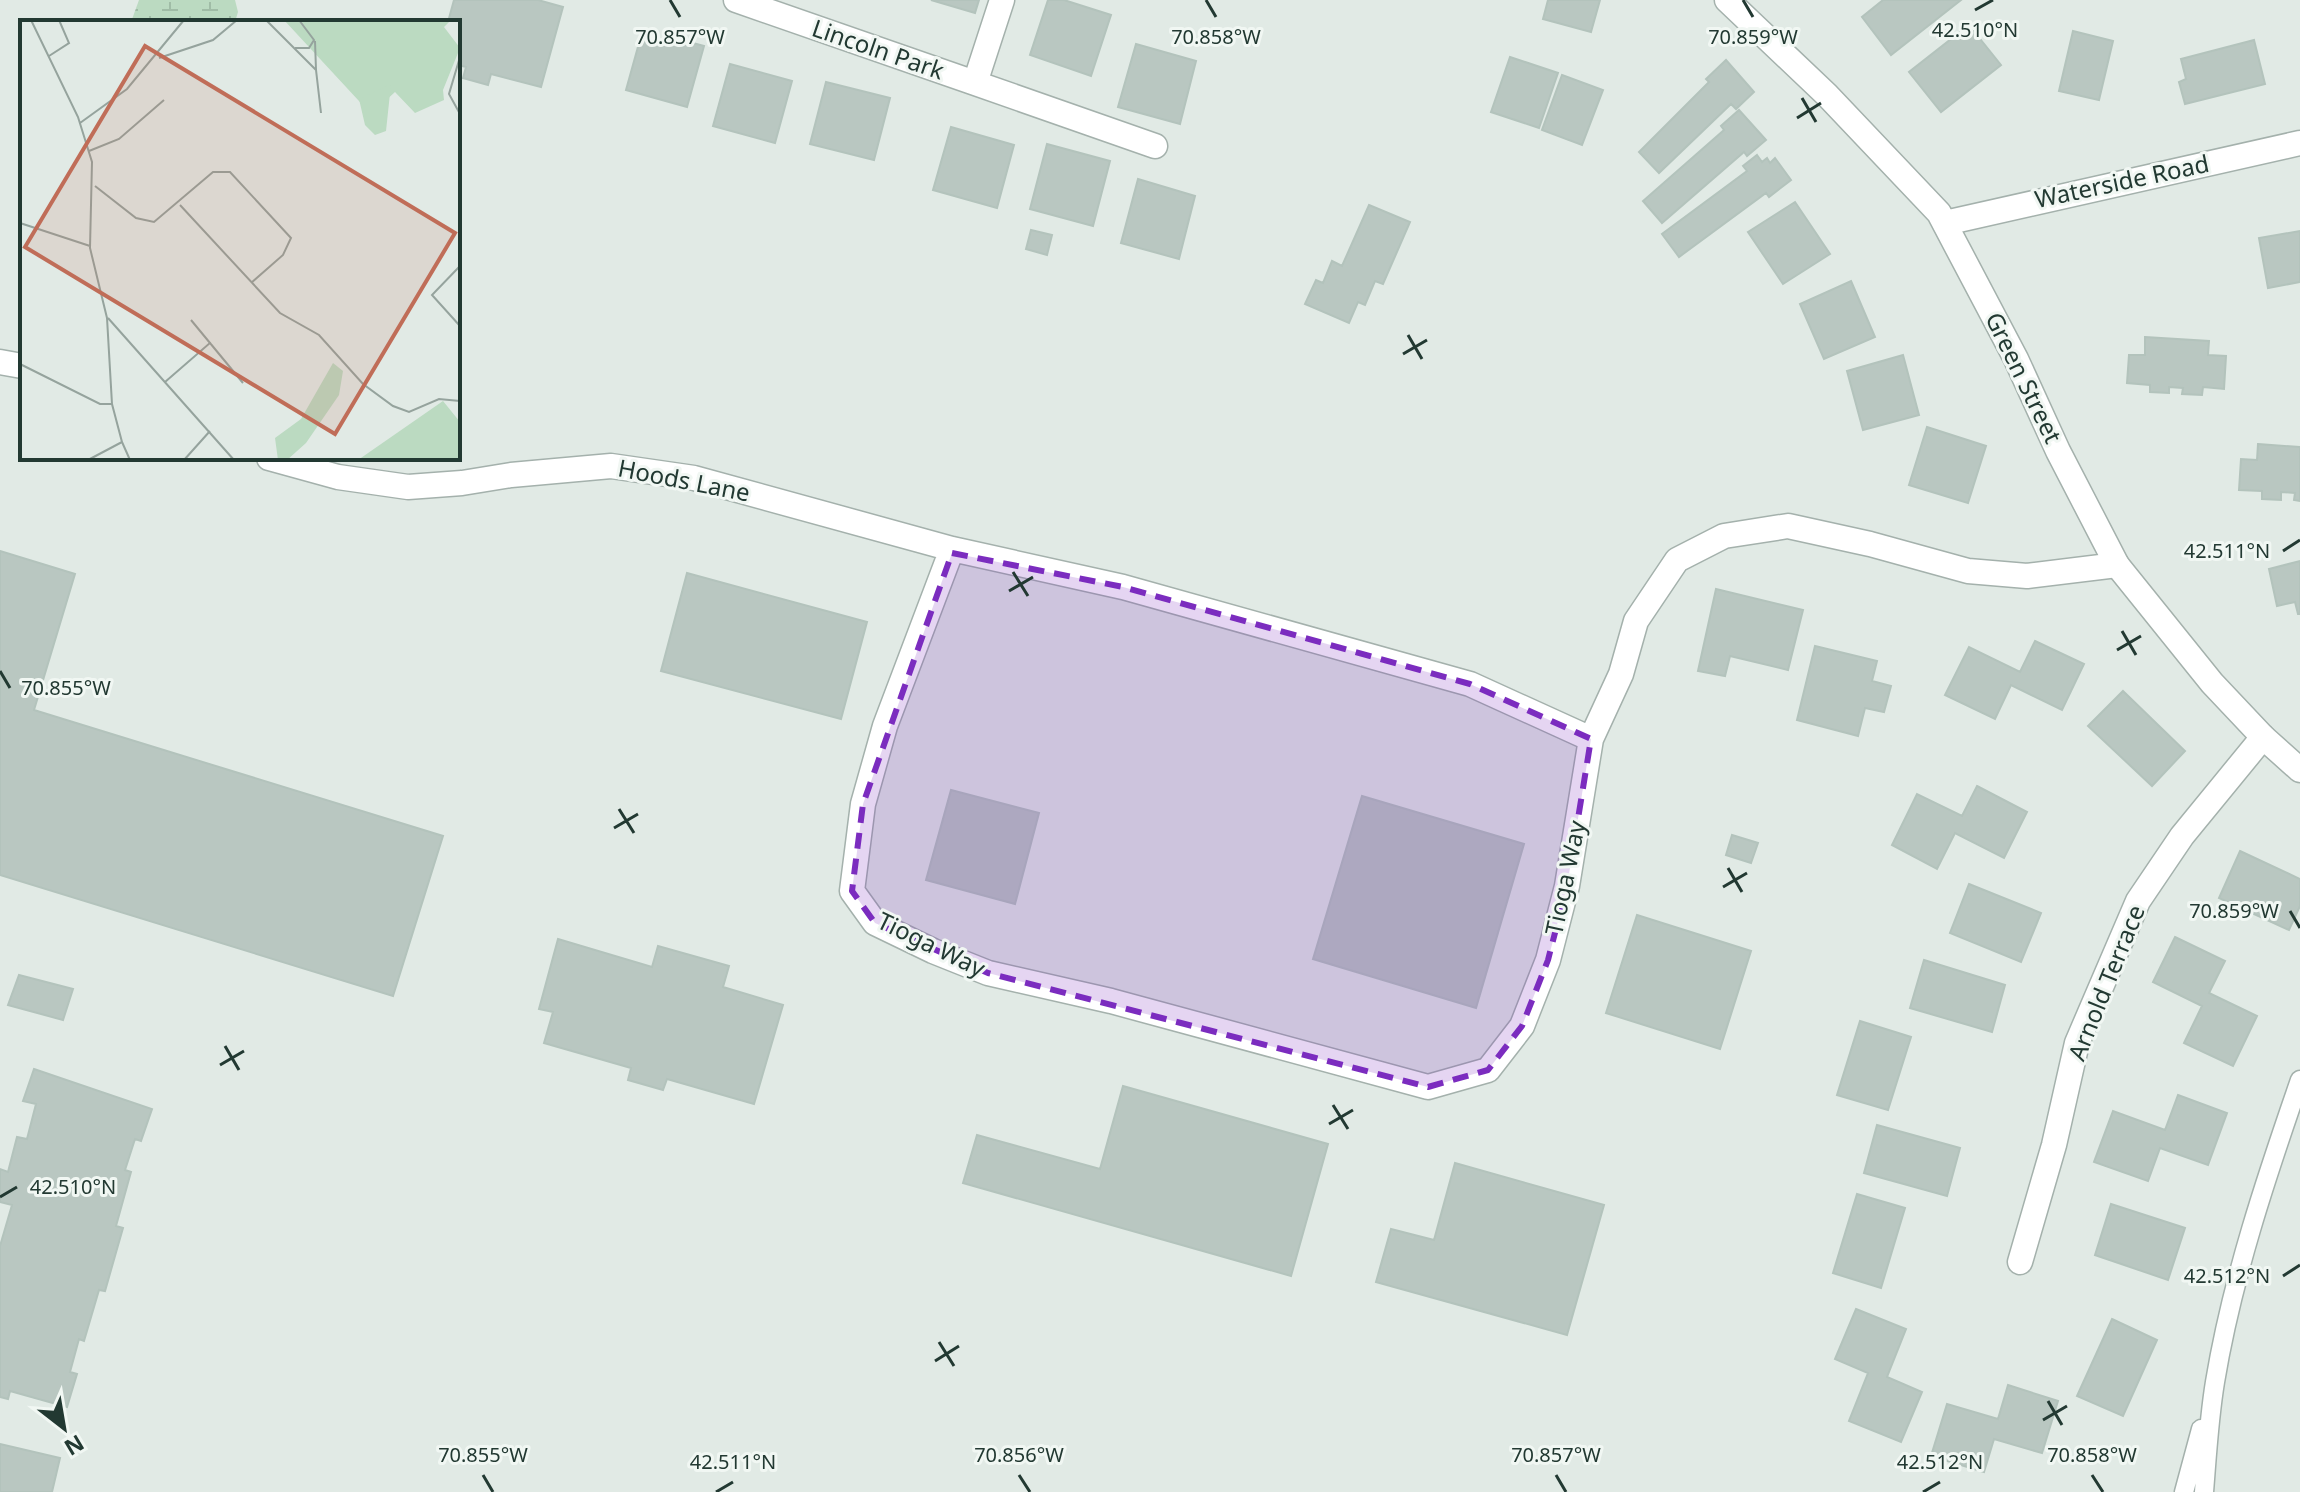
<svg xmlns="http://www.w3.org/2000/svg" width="2300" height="1492" font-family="'Noto Sans',sans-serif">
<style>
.wetland{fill:url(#wetland-marsh)}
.building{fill:#b9c7c1;stroke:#b3c3bc;stroke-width:2}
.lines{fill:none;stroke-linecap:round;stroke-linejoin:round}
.service-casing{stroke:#a4b1ac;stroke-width:21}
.minor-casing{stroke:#a4b1ac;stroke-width:27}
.tertiary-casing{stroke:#a4b1ac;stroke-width:27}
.service{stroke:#fff;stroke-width:18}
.minor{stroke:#fff;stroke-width:24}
.tertiary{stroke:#fff;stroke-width:24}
.marked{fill:#7b2cbf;fill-opacity:0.2;stroke:#7b2cbf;stroke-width:6;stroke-dasharray:16 10;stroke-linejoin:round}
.ticks{fill:none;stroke:#223932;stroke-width:3}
.labels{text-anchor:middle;stroke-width:6;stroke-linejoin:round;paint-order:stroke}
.street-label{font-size:24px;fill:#223932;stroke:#f1f7f3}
.inset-road{fill:none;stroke:#95a39d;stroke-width:2}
.view{fill:#c06d58;fill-opacity:0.15;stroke:#c06d58;stroke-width:4}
.inset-edge{fill:none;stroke:#223932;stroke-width:4}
.ticks-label{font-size:20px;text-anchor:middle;fill:#223932;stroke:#f1f7f3;stroke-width:6;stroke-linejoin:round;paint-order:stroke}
</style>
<defs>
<pattern id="wetland-marsh" width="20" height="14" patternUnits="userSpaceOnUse" patternTransform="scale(2)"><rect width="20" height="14" fill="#bbdac1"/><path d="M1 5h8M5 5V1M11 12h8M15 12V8" fill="none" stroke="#a0bca6"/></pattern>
</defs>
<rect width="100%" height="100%" fill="#e1eae5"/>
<!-- wetland -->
<path class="wetland" d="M139 0H235L238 12 235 22H131Z"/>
<!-- building -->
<path class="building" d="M454 0H538L563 7 541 87 491 74 488 85 463 78 466 67 458 65V22H448Z
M931 0H979L975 13Z
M1048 0H1064L1111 15 1091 76 1030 55Z
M1548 0H1600L1591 32 1543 19Z
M1883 0H1961L1891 55 1862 17Z
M1969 25 2001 65 1941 112 1909 72Z
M2073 31 2113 41 2099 100 2059 91Z
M641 36 672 45 674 38 704 46 687 107 626 90Z
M2254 40 2265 84 2185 104 2179 82 2186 79 2181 59Z
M1136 44 1196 61 1180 124 1118 107Z
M1510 57 1558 73 1539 128 1491 112Z
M1726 60 1754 92 1736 109 1731 104 1659 173 1639 152 1709 82 1706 79Z
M730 64 792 81 775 143 713 126Z
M1562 75 1603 90 1582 145 1542 130Z
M826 82 890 98 874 160 810 144Z
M1739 110 1766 140 1747 156 1744 152 1662 223 1643 201 1724 130 1721 126Z
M951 127 1014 145 997 208 933 190Z
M1047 144 1110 161 1093 226 1030 209Z
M1757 155 1762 162 1767 158 1770 163 1775 158 1791 180 1769 197 1766 193 1679 257 1662 234 1747 171 1743 166Z
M1138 179 1195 196 1179 259 1121 243Z
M1795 202 1830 254 1783 284 1748 232Z
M1369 205 1410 222 1383 284 1375 281 1365 305 1358 302 1349 323 1305 304 1316 280 1323 283 1332 261 1342 266Z
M1031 230 1052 235 1047 255 1026 249Z
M2300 231V282L2268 288 2259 238Z
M1851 281 1875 337 1824 359 1800 304Z
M2145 337 2209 341 2208 355 2226 356 2224 389 2203 387 2202 395 2182 394 2183 388 2169 387V393L2150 392V385L2127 383 2129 355H2145Z
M1903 355 1919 415 1863 430 1847 371Z
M1927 427 1986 446 1968 503 1909 485Z
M2258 444 2300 447V501L2294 500 2295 493 2281 492V500L2262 499V491L2239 490 2241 459 2257 460Z
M0 551 75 574 34 710 443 836 393 996 0 875Z
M2300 561V614H2298L2295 602 2277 606 2269 569Z
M687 573 867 622 841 719 661 671Z
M1716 589 1803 610 1788 670 1730 656 1725 676 1698 671Z
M2035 641 2084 664 2062 710 2011 685 1995 719 1945 695 1969 647 2020 672Z
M1815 646 1877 661 1872 681 1891 686 1884 712 1865 708 1858 736 1797 720Z
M2123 691 2185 751 2152 786 2088 726Z
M1977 786 2027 812 2004 858 1955 833 1937 869 1892 845 1917 794 1962 816Z
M951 790 1039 813 1015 904 926 880Z
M1362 796 1524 844 1476 1008 1313 959Z
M1732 835 1758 843 1751 863 1726 855Z
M2240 851 2300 879V906L2289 930 2219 898Z
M1969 884 2041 913 2021 962 1950 933Z
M1637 915 1751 951 1720 1049 1606 1013Z
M2175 937 2225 961 2209 993 2257 1016 2233 1066 2184 1043 2202 1006 2153 982Z
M558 939 652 967 658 946 729 966 723 987 783 1005 754 1104 667 1079 663 1090 628 1080 631 1068 544 1043 553 1012 539 1009Z
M1924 960 2005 985 1992 1032 1910 1008Z
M19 975 73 989 63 1020 8 1005Z
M1860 1021 1911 1037 1888 1110 1837 1095Z
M34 1069 152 1109 141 1141 135 1139 125 1170 131 1172 116 1226 123 1228 105 1291 99 1290 84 1341 79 1339 70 1372 77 1374 67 1407 10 1391 8 1399 0 1397V1246L12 1205 0 1202V1169L8 1172 17 1137 27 1139 36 1104 23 1101Z
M1123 1086 1328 1144 1291 1276 963 1183 977 1135 1100 1169Z
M2178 1095 2227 1113 2208 1165 2160 1148 2148 1181 2094 1162 2113 1111 2165 1130Z
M1877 1125 1960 1148 1947 1196 1864 1173Z
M1455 1163 1604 1205 1567 1335 1376 1282 1391 1229 1434 1240Z
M1857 1194 1905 1208 1881 1288 1833 1273Z
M2111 1204 2185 1228 2168 1280 2095 1255Z
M1856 1309 1906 1329 1887 1377 1922 1392 1901 1442 1849 1421 1868 1373 1835 1359Z
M2112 1319 2157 1340 2123 1416 2077 1396Z
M2008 1385 2058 1401 2042 1453 1994 1439 1984 1472 1931 1456 1947 1404 1998 1419Z
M0 1444 60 1458 52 1492H0Z"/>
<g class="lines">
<!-- service casing -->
<g class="service-casing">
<path id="service" d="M2184 1492 2201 1429
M2204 1492C2207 1455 2209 1418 2215 1382 2232 1279 2266 1178 2300 1080"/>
</g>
<!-- minor casing -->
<g class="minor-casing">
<path id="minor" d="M736 0 975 83
M1002 0 975 83 1155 146
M1945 223 2300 143
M0 362 22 366
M269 458 338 477 408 487 462 483 511 475 611 466 694 478 952 549 1123 587 1470 684 1591 739
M952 549 885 726 863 804 852 891 875 923 933 951 988 973 1111 1001 1428 1087 1488 1070 1522 1026 1548 960 1567 886 1591 739 1621 674 1636 621 1677 560 1724 536 1788 526 1870 544 1968 571 2027 576 2117 565
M2020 1262 2054 1145 2077 1043 2138 901 2182 836 2263 737"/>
</g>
<!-- tertiary casing -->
<g class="tertiary-casing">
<path id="tertiary" d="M1727 0 1827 95 1939 213 2016 359 2058 451 2117 565 2212 683 2263 737 2300 770"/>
</g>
<!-- service -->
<use href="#service" class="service"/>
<!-- minor -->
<use href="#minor" class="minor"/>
<!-- tertiary -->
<use href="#tertiary" class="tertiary"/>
</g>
<!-- marked area -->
<path class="marked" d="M952 553 1123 587 1470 684 1591 739 1567 886 1548 960 1522 1026 1488 1070 1428 1087 988 973 875 923 852 891 863 804Z"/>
<!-- ticks -->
<path class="ticks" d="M670 0 680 17M1206 0 1216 17M1743 0 1753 17M1975 10 1993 0M1802 98 1816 122M1797 118 1821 103M1408 335 1422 359M1403 354 1427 340M2283 551 2300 540M1013 572 1028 596M1009 591 1033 577M2122 631 2136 655M2117 650 2141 636M0 671 10 688M619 809 634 833M614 828 638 814M1728 868 1742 892M1723 887 1747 873M2290 911 2300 928M225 1046 239 1070M220 1065 244 1051M1333 1105 1348 1129M1329 1124 1353 1110M0 1197 17 1187M2283 1276 2300 1265M939 1342 954 1366M935 1361 959 1346M2048 1401 2062 1425M2043 1420 2067 1406M483 1475 493 1492M1019 1475 1030 1492M1556 1475 1566 1492M2092 1475 2103 1492M716 1492 733 1482M1923 1492 1940 1482"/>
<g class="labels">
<!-- street labels -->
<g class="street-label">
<text transform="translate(878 50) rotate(19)" y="8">Lincoln Park</text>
<text transform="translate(2122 182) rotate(-12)" y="8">Waterside Road</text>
<text transform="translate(2023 378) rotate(64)" y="8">Green Street</text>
<text transform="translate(684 481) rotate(11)" y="8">Hoods Lane</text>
<text transform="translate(1566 878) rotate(-78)" y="8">Tioga Way</text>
<text transform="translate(931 945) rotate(26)" y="8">Tioga Way</text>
<text transform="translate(2107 983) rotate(-68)" y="8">Arnold Terrace</text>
</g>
</g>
<!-- overview -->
<g transform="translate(20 20)">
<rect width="440" height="440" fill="#e1eae5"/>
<path d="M264 0H431L424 7 440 28 423 70 424 80 395 93 375 72 351 94ZM423 381 440 402V440H338Z" fill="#bbdac1"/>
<path d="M371 64 366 111 355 115 345 105 339 79ZM313 343 323 351 319 375 286 423 267 440H258L255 418 281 399Z" fill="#bbdac1"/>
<path class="inset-road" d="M11 0 58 97 72 142 70 228 87 298 92 384 102 422M246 0 296 50 301 93M295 21 296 50M275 28H289L294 20 279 0M29 36 49 23 39 0M440 37 429 74 440 94M139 38 193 20 217 0M60 103 107 69 164 0M69 131 99 119 144 80M75 166 116 198 134 202 193 152H210L271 218 263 235 231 263M160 185 260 293 299 315 343 364 373 386 389 392 419 379 440 381M0 203 70 226M440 246 412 275 440 306M88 298 214 440M190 323 223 363M0 344 80 384H92M145 362 190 323 171 300M68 440 102 422 110 440M164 440 190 411"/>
<path class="view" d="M125 26 435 213 315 414 5 227Z"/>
<rect width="440" height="440" class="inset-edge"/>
</g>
<g class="ticks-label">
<text x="1975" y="37">42.510°N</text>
<text x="680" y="44">70.857°W</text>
<text x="1216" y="44">70.858°W</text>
<text x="1753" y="44">70.859°W</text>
<text x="2227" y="558">42.511°N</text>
<text x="66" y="695">70.855°W</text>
<text x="2234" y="918">70.859°W</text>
<text x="73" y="1194">42.510°N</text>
<text x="2227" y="1283">42.512°N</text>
<text x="483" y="1462">70.855°W</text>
<text x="1019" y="1462">70.856°W</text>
<text x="1556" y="1462">70.857°W</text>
<text x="2092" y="1462">70.858°W</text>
<text x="733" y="1469">42.511°N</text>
<text x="1940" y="1469">42.512°N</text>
</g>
<!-- north arrow -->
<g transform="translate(64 1428) rotate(149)" stroke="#f1f7f3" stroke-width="6" paint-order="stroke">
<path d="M0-6L14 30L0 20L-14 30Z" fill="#223932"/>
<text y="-12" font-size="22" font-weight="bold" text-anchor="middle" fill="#223932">N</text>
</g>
</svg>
